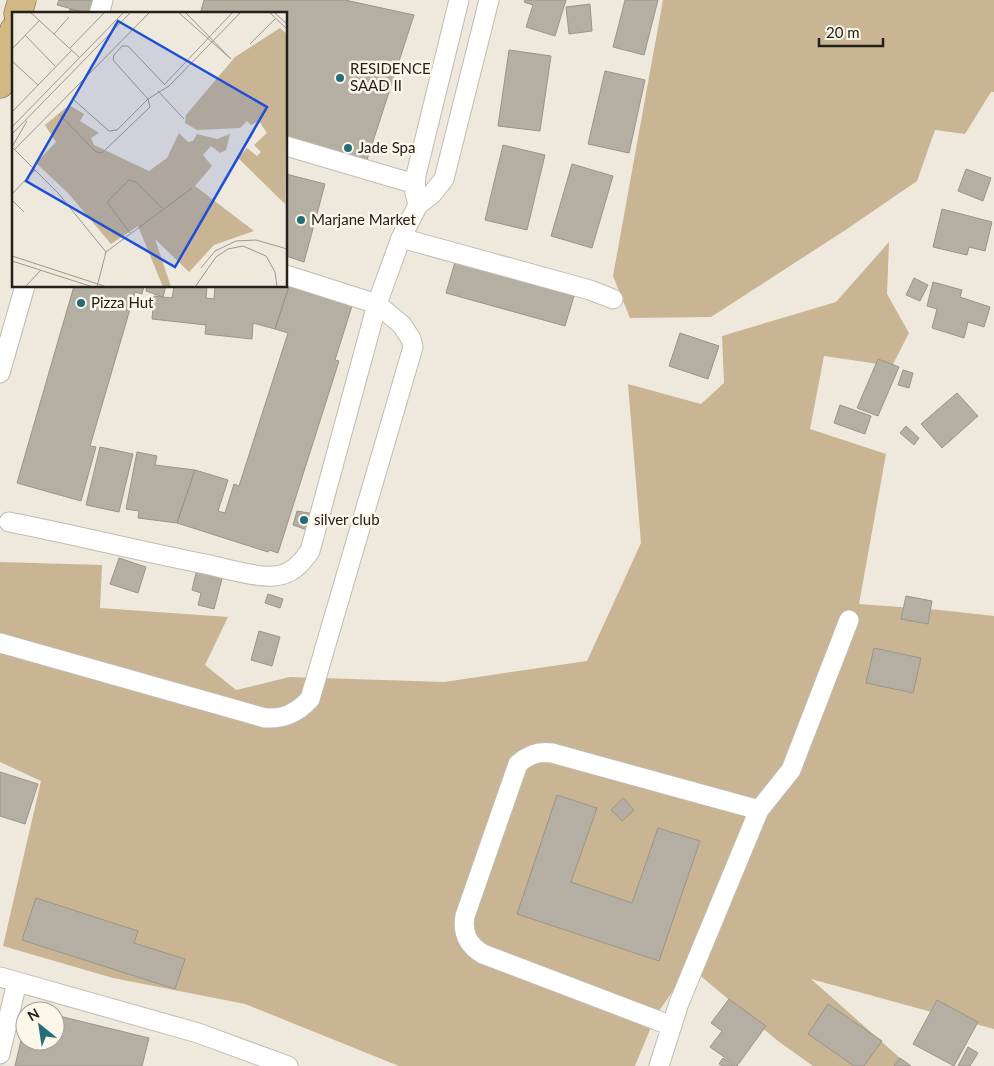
<svg xmlns="http://www.w3.org/2000/svg" width="994" height="1066" font-family="Lato,sans-serif">
<style>
.green{fill:#c9b593}
.building{fill:#b5aea3;stroke:#9b9489}
.lines{fill:none;stroke-linecap:round;stroke-linejoin:round}
.minor-casing{stroke:#c2bbb0;stroke-width:21}
.primary-casing{stroke:#81642a;stroke-width:29}
.minor{stroke:#fff;stroke-width:19}
.primary{stroke:#d2b883;stroke-width:28}
.poi-dot{fill:#246c78;stroke:#fdf6ea;stroke-width:2}
.labels{text-anchor:middle;stroke-width:5;stroke-linejoin:round;paint-order:stroke}
.poi-label{font-size:15px;fill:#23201c;stroke:#fdf6ea;text-anchor:start}
.inset-road{fill:none;stroke:#9d988f;stroke-width:1}
.view{fill:#1d4ed8;fill-opacity:0.15;stroke:#1d4ed8;stroke-width:2.5}
.inset-edge{fill:none;stroke:#23201c;stroke-width:2.5}
</style>
<rect width="100%" height="100%" fill="#efe8dc"/>
<!-- green -->
<path class="green" d="M663 0H994V92H991L965 134 935 130 917 181 847 229 711 317 630 318 613 276Z
M889 242 887 294 909 333 892 366 824 356 810 429 886 454 859 604 940 610 994 616V1029L811 979 909 1066H813L778 1041 690 967 656 1015 635 1066H399L245 1004 113 978 3 946 41 781 0 762V562L102 565 100 608 228 617 205 665 236 690 290 677 444 682 587 661 641 543 628 384 701 404 724 383 722 336 836 302Z"/>
<!-- building -->
<path class="building" d="M59 0H99L91 14 57 5Z
M204 0H345L414 15 366 163 286 141V14H200Z
M525 0H566L555 36 526 27 533 5 524 2Z
M625 0H658L644 55 613 47Z
M590 4 592 31 569 34 566 7Z
M70 9 89 14H69Z
M509 50 551 56 540 131 498 126Z
M605 71 645 80 629 153 588 144Z
M503 145 545 155 527 230 485 220Z
M572 164 613 176 592 248 551 236Z
M966 169 991 178 983 201 958 191Z
M286 174 325 184 304 262 286 256Z
M942 209 992 222 985 251 969 247 967 255 933 247Z
M455 262 574 296 565 326 446 293Z
M914 278 928 285 920 301 906 295Z
M286 280H291L275 329 253 323 252 339 205 334 206 325 152 319 154 296 172 298 174 286H207L206 298 214 299 215 286H286Z
M291 280 340 296 338 301 352 306 335 360 339 361 278 553 269 550 268 552 177 523 195 470 228 480 218 511 225 513 234 484 239 486 288 333 275 329Z
M933 282 962 290 960 297 990 307 984 327 968 322 964 338 932 328 937 309 927 306Z
M74 286H144L142 294 135 292 90 446 96 447 81 501 17 483Z
M147 286H166L163 297 146 291Z
M680 333 719 346 708 379 669 366Z
M878 359 899 367 878 416 857 408Z
M903 370 913 373 909 388 898 385Z
M957 393 978 416 942 448 921 424Z
M840 405 871 416 865 434 834 423Z
M906 426 919 438 914 445 900 433Z
M100 447 133 454 119 512 86 505Z
M137 452 157 456 155 465 195 470 177 523 138 518 139 511 126 509Z
M297 511 315 514 310 531 293 525Z
M119 558 146 567 138 593 110 584Z
M197 569 223 575 214 609 198 605 201 593 192 590Z
M268 594 283 599 280 608 265 603Z
M906 596 932 601 928 624 901 619Z
M259 631 280 637 272 666 251 660Z
M874 648 921 658 913 693 866 683Z
M0 772 38 784 25 824 0 816Z
M557 795 597 808 571 882 632 903 658 828 700 841 659 961 517 914Z
M623 798 634 810 622 821 611 810Z
M36 898 138 931 134 943 185 959 175 989 22 940Z
M729 999 766 1026 737 1066 710 1047 722 1031 711 1023Z
M937 1000 978 1022 954 1066 913 1044Z
M828 1004 882 1041 864 1066H854L808 1034Z
M55 1015 149 1038 142 1066H15L25 1023V1041H55Z
M968 1047 978 1053 970 1066H958Z
M723 1058 735 1066H723L719 1064Z
M900 1058 911 1066H894Z"/>
<g class="lines">
<!-- minor casing -->
<g class="minor-casing">
<path id="minor" d="M99 14 103 0
M286 146 415 184
M418 205 415 193 416 175 459 0
M401 238 590 290 613 299
M0 373 25 286
M9 522C76 535 143 552 210 565 226 569 259 578 274 576 291 575 301 564 310 551L377 304 401 238 418 205 432 194 444 179 489 0
M0 643 265 718C284 719 297 713 310 699L413 347 411 339 402 325 377 304 286 275
M0 977 198 1033 288 1066
M672 1026 483 954C468 945 462 933 465 916L518 764C528 755 538 751 552 753L759 810
M0 1054 17 982
M659 1066 679 1003 759 810 791 770 849 620"/>
</g>
<!-- primary casing -->
<g class="primary-casing">
<path id="primary" d="M18 14 22 0
M0 84 14 30"/>
</g>
<!-- minor -->
<use href="#minor" class="minor"/>
<!-- primary -->
<use href="#primary" class="primary"/>
</g>
<!-- markers -->
<g class="poi-dot">
<circle cx="340" cy="78" r="5"/>
<circle cx="348" cy="148" r="5"/>
<circle cx="301" cy="220" r="5"/>
<circle cx="81" cy="303" r="5"/>
<circle cx="304" cy="520" r="5"/>
</g>
<g class="labels">
<!-- poi labels -->
<g class="poi-label">
<text x="350" y="74">RESIDENCE<tspan x="350" dy="17">SAAD II</tspan></text>
<text x="358" y="153">Jade Spa</text>
<text x="311" y="225">Marjane Market</text>
<text x="91" y="308">Pizza Hut</text>
<text x="314" y="525">silver club</text>
</g>
</g>
<!-- overview -->
<g transform="translate(12 12)">
<rect width="275" height="275" fill="#efe8dc"/>
<path d="M268 16 275 22 273 192 226 146 235 136 245 144 249 140 242 133 255 121 247 109 239 113 235 109 228 116 185 118 173 111 174 103 223 45ZM57 93 72 102 68 109 87 121 79 126 82 133 137 159 155 146 167 121 176 130 181 129 185 122 205 127 218 122 214 138 208 141 199 134 191 143 200 154 183 174 242 219 202 233 177 260 143 227 159 275H151L126 214 99 232 56 181 24 151 44 130 33 113Z" fill="#c9b593"/>
<path class="inset-road" d="M18 0 68 46M166 0 219 47 173 0M257 0 275 17M262 0 275 12M42 22 57 5M13 23 43 54M238 32 263 7M58 36 93 0M0 37 28 8M0 49 26 73M152 73 221 0M146 79 172 107M62 88 97 119 105 118 136 87 157 74 229 0M0 100 60 38M47 102 84 140 90 141 138 95 136 87 101 48 102 43 110 34H116L152 72M0 115 112 0M0 122 119 0M0 135 46 181 94 240 85 275M0 135 15 109M3 137 138 0M0 182 23 158M0 188 12 200M118 221 95 190 117 168 124 170 150 196M94 240 180 176M0 244 95 275M0 249 81 275M189 256 203 239 224 229 244 228 275 237M13 275 29 258M183 275 204 245 216 237 231 234 254 244 263 260 265 275"/>
<path class="view" d="M106 9 255 95 163 255 14 169Z"/>
<rect width="275" height="275" class="inset-edge"/>
</g>
<!-- north arrow -->
<g transform="translate(40 1026) rotate(330)"><circle r="24" fill="#fdf6ea" stroke="#a6a098"/>
<path d="M0-4L9 19L0 12L-9 19Z" fill="#246c78"/>
<text y="-8" font-size="14" font-weight="bold" text-anchor="middle" fill="#23201c">N</text>
</g>
<!-- scale -->
<path d="M819 38v8h64v-8" fill="none" stroke="#23201c" stroke-width="2.5"/>
<text x="826" y="38" font-size="15" fill="#23201c" stroke="#fdf6ea" stroke-width="4" paint-order="stroke">20 m</text>
</svg>
